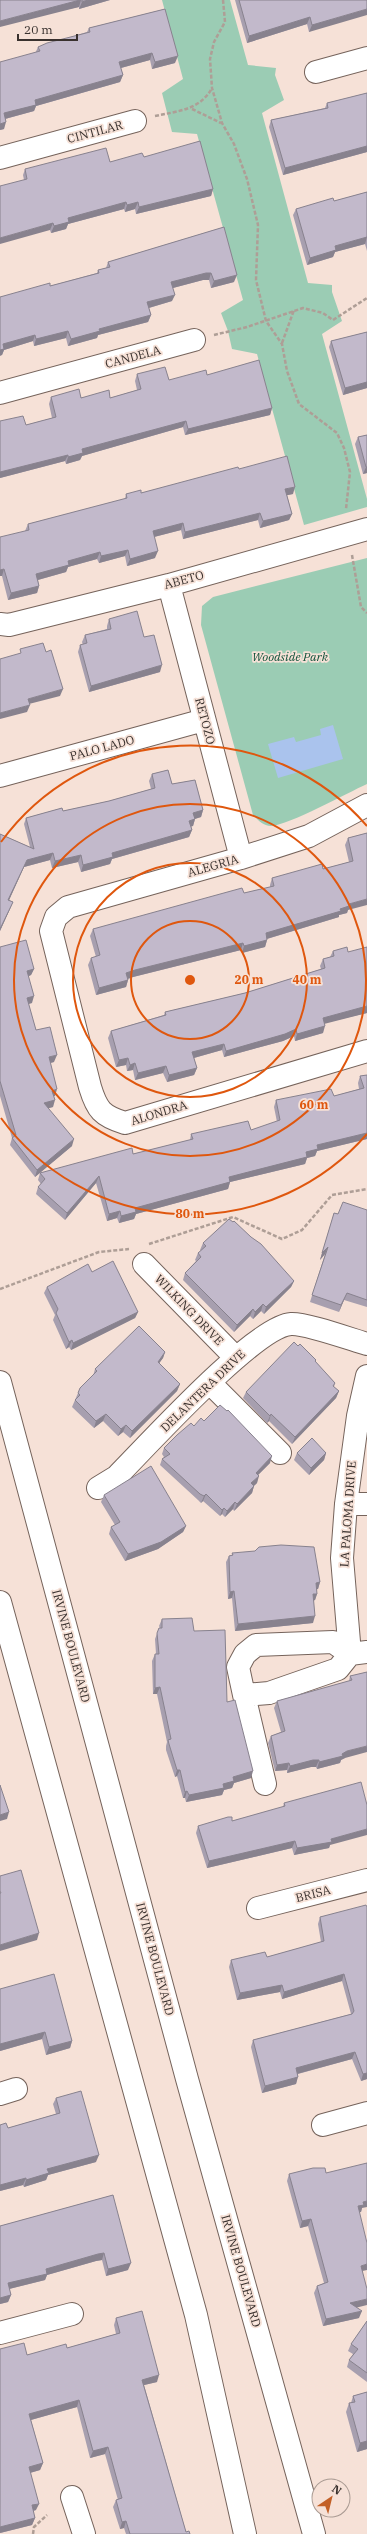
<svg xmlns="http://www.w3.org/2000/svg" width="367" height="2534" font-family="'IBM Plex Serif',serif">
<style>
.green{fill:#9bccb4}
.water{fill:#aac3ed}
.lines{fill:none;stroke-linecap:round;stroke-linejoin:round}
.minor-casing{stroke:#75635b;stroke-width:24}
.major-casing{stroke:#75635b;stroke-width:24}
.path{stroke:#ae9e96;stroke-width:2.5;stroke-dasharray:4 2;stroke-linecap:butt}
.minor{stroke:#fff;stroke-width:22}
.major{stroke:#fff;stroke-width:22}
.wall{fill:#a79faf}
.shaded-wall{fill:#88828e}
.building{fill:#c2b9cb;stroke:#88828e}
.ring{fill:none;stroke:#df570e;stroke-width:2}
.labels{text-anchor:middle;stroke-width:3.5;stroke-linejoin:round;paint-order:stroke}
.street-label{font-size:12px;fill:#39312e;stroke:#f6e1d7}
.park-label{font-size:12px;font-style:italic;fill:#0e5139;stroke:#f6e1d7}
.centre{fill:#df570e;stroke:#f6e1d7;stroke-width:2}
.ring-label{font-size:12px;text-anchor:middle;font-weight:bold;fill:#df570e;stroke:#f6e1d7;stroke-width:3.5;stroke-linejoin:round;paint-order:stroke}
</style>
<rect width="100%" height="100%" fill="#f6e1d7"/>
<!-- green -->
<path class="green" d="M162 0H230L248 65 276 68 275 75 284 100 262 113 308 283 332 285V292L342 321 322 334 367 499V507L304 525 257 354 232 349 228 331 221 313 243 300 197 134 172 132 162 93 183 79Z
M367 558V784C347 793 289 825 271 826 263 826 258 820 253 815L201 625 202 606 213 597Z"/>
<!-- water -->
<path class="water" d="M333 725 343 759 278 778 268 744 294 737 296 742 321 735 320 729Z"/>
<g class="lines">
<!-- minor casing -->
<g class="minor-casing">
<path id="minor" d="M316 72 367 58
M0 158 135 121
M0 393 194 340
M169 585 241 858
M0 624 9 625 169 585 367 529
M0 776 204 720
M367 805 309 836 241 858 68 907 56 917 51 931 90 1087C97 1110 102 1116 125 1123L367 1051
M144 1264 235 1357
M210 1383 280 1453
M98 1488 116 1477C146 1447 255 1326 291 1324 305 1323 350 1339 367 1344
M346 1504H367
M244 1695 238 1667 245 1654 256 1645 333 1642 350 1654 367 1652
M265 1784 244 1695 269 1693 338 1669 350 1654 342 1558 346 1504 358 1416 367 1376
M258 1908 367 1880
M0 2094 16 2089
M323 2125 367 2113
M0 2333 72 2314
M72 2497 84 2534"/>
</g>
<!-- major casing -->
<g class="major-casing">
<path id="major" d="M0 1382 187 2079 314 2534
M0 1602 196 2315 245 2534"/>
</g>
<!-- path -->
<path class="path" d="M223 0 225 22 214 42 210 59 212 88 222 123 234 144 247 179 258 225 256 280 266 321 282 344 287 371 299 404 337 433 344 448 350 472 346 509
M192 109 221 123
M155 116C178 111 200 110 212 88
M214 335 247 327 303 308 323 313 333 320 367 298
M282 343 294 310
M352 555 361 607 367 613
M149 1244 233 1217 282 1239 302 1230 332 1195 367 1189
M0 1289 99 1252 129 1249
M33 2534 34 2527 47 2515"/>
<!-- minor -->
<use href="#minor" class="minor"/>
<!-- major -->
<use href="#major" class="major"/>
</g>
<!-- wall -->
<path class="wall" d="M0 0H110L79 9V7L64 10Z
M235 0H367L309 32 307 24 247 43Z
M165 9 175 63 152 69 150 60 121 68 123 75 120 82 36 106 34 111 5 119 4 129 0 130 38 47 87 32 89 28Z
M367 93V152L283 175 269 127 271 120 325 108 327 103Z
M144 157 213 189 211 196 136 214 135 209 125 212 124 209 68 224 66 229 51 233 50 230 24 180 23 175 25 169 110 162Z
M367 192V251L365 244 335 252 333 257 307 265 293 215 296 209 334 201Z
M224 227 234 282 211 288 209 280H203L173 288 172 301 149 308 151 315 148 322 98 335 97 338 68 346 66 338 34 346 33 341 4 350 2 355 0 297 50 286 97 273 98 270 106 268 108 262Z
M367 332V388L343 395 329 347 331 341Z
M137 374 169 380 207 375 272 408 270 415 185 435 183 427 82 456 80 460 66 464 65 461 0 478V421L26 425 52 418 49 404 51 397 110 398 137 390 135 381Z
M367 435V473L363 474 355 444 358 437Z
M239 469 293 494 287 495 292 514 289 520 260 528 258 520 183 539 181 530 154 537 155 558 127 566 125 556 99 563 97 559 68 567 66 572 38 580 39 586 37 593 8 600 2 576H0L25 531 28 524 125 499 126 494 141 493Z
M109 619 144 637 160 672 89 692 78 652 80 645H83L82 642 85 635 107 629V626Z
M168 770 172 784 195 780 203 810 201 817 195 819 193 826H191L192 830 189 837 112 859 110 864 81 872 78 862 52 868 50 860 24 867 9 900 13 902 0 931V834L30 847 24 824 26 818 62 808 63 811 109 801 151 789 149 781 152 774Z
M367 833 347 913 339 915V917L267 939V940L265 947 242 953 241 950 133 977 128 979V980L126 987 96 995 88 965 91 958 96 957 90 936 93 929 270 887V885L272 878 323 869 349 862 345 845 348 838Z
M0 947 34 969 31 975 28 976 32 1003 28 1004 36 1030 54 1062 50 1063 55 1096H54L53 1107 48 1108 72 1146 35 1177 10 1145 12 1138 0 1096Z
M333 951 367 1013 324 1023 323 1033 295 1041 294 1036 283 1041 224 1057 222 1050 194 1058 197 1068 194 1075 167 1082 163 1073 135 1080 133 1070 127 1071 126 1065 116 1067 108 1038 111 1031 164 1015 165 1012 245 993 321 969 320 966 323 959 330 957Z
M367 1075V1139L317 1151 315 1156 307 1158 305 1164 230 1182 228 1189 136 1214 134 1219 119 1223 117 1218 107 1221 96 1183 65 1220 36 1194 38 1187 41 1184 38 1180 40 1173 133 1154 190 1140 191 1134 251 1130 277 1122 274 1107 276 1100 334 1096 359 1089 358 1083 360 1076Z
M367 1210V1307L344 1300 339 1312 310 1302 325 1254 320 1260 334 1213 338 1214Z
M203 1243 294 1281 291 1287 264 1314 261 1311 253 1319 250 1316 234 1332 183 1280 185 1273 196 1261 195 1260 198 1253 201 1251 200 1250Z
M92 1272 138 1312 135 1318 71 1350 69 1347 66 1349 53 1320 55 1315 44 1293 47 1287Z
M298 1346 316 1360 315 1362 335 1383 334 1387 339 1391 336 1398 292 1444 269 1421 267 1423 243 1398 246 1392Z
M165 1352 163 1358 159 1363 180 1384 177 1391 130 1438 123 1432 118 1436 103 1421 94 1428 72 1407 78 1393 93 1376 95 1369Z
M204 1421 270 1463 258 1475 257 1483 254 1486 252 1493 234 1511 233 1509 225 1517 222 1514 220 1516 203 1501 201 1503 198 1500 160 1465 162 1459 164 1457 162 1454 164 1448 194 1426Z
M297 1453H326L324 1460 309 1475 294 1460Z
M104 1495 186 1526 183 1532 158 1549 125 1561 109 1534 111 1527 115 1525 101 1502Z
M232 1553 320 1582 318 1589H316L317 1594 315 1600 313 1601V1623L235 1631 232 1598 228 1599 226 1562 229 1556 232 1555Z
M162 1619 194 1631 227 1702 251 1778 234 1783 232 1788 224 1790 222 1795 186 1802 185 1798H183L177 1776 175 1777 166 1750V1746L167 1742 157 1694H153L152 1661 155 1654H156L155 1639 159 1628H160L159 1626Z
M367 1672 345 1758 341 1760 340 1763 317 1769 316 1767H311L287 1773V1770L275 1771 268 1743 271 1736 281 1732 274 1708 277 1701 349 1681 350 1676Z
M284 1803 330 1845 329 1848 294 1855 292 1848 207 1868 196 1833 198 1826 232 1821 283 1807Z
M367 1907V2079L361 2081 352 2059 298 2074 296 2084 262 2093 251 2047 253 2040 351 2014 342 1981 282 1999 280 1992 237 2000 229 1967 231 1960 267 1957 321 1942 318 1924 320 1917Z
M0 1989 72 2041 70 2048 46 2055 42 2039 0 2051Z
M56 2098 96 2162 48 2175 46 2180 24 2187 23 2185 0 2191V2125L8 2128 56 2114 53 2104Z
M326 2173 362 2208 361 2212H359L362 2271 356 2308 359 2318 323 2326 314 2293 317 2286 324 2283 308 2226 300 2228 287 2181 289 2174Z
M113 2195 128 2270 106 2276 102 2260 96 2261 47 2275 45 2280 9 2289 11 2295 8 2302 0 2304V2226Z
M116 2318 157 2382 144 2385 186 2532 190 2534H126L124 2528 120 2529 113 2507 116 2500H118L105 2454 90 2458 77 2407 31 2420 43 2463 40 2470 30 2473 36 2510 33 2511 35 2518 32 2525 0 2533 27 2355 67 2348 116 2334 114 2325Z
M367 2321V2382L347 2367 349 2360 353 2354 348 2351 351 2344Z
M367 2392V2449L357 2452 346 2412 349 2403H351L353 2396Z"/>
<!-- shaded-wall -->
<path class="shaded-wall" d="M80 0H81L79 7 0 27V21Z
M88 0H110L79 9 82 2Z
M367 9V15L309 32 312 25Z
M310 17 307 24 247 43 249 36Z
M152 53 150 60 117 69 119 62Z
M178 56 175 63 152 69 155 62Z
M123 75 120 82 36 106 34 111 1 120 4 113 35 100Z
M6 122 4 129 0 130V124Z
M367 146V152L283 175 285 168Z
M213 189 211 196 136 214 139 207Z
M126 202 124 209 68 224 66 229 51 233 54 226 68 218Z
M138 202 135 209 125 212 127 205Z
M53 223 50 230 0 244V238Z
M367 237 365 244 335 252 333 257 307 265 310 258 335 246Z
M206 273H211L209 280H203L169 289 171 282Z
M237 275 234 282 211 288 214 281Z
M175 295 172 301 145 309 147 302Z
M151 315 148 322 98 335 97 338 68 346 71 339 99 329Z
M68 331 66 338 34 346 36 339Z
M35 335 33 341 4 350 2 355 0 356V350L3 344Z
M367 382V388L343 395 345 388Z
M272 408 270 415 185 435 188 429Z
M186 421 183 427 82 456 80 460 66 464 68 457 82 449Z
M68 455 65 461 0 478V472Z
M366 467H367V473L363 474Z
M295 487 293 494 283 496 285 489Z
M260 513 258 520 183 539 185 532Z
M292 514 289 520 260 528 263 521Z
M183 523 181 530 150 538 153 531Z
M128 550 125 556 99 563 101 556Z
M158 551 155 558 127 566 130 559Z
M100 552 97 559 68 567 66 572 34 581 36 574 68 561Z
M4 569 2 576H0V570Z
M39 586 37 593 8 600 11 593Z
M162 665 160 672 89 692 91 686Z
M63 689 60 696 25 705 28 699Z
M30 705 27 712 0 719V713Z
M203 810 201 817 191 820 193 813Z
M195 819 193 826 187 828 189 821Z
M192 830 189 837 112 859 110 864 81 872 83 865 112 853Z
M53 853 50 860 24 867 6 907 8 900 27 860Z
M81 855 78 862 52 868 55 861Z
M367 899V905L348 910 347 913 339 915V917L263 940 266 933 340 909 349 904Z
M13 902 10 909 0 931V929Z
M267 940 265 947 242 953 244 946Z
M243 943 241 950 133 977 124 980 126 973 135 970Z
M34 969 31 975 25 978 27 971Z
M128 980 126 987 96 995 99 988Z
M34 996 32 1003 24 1005 27 998Z
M367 1006V1013L320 1025 323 1018Z
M325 1026 323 1033 295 1041 297 1034Z
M296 1029 294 1036 283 1041 224 1057 226 1051Z
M224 1044 222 1050 190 1059 192 1052Z
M57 1055 54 1062 46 1064 49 1057Z
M128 1058 126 1065 116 1067 119 1060Z
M135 1063 133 1070 127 1071 130 1065Z
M166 1066 163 1073 135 1080 138 1073Z
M197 1068 194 1075 167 1082 169 1075Z
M57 1089 55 1096 50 1097 52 1091Z
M55 1100 53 1107 42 1110 44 1103Z
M367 1133V1139L317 1151 315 1156 307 1158 305 1164 230 1182 228 1189 136 1214 134 1219 119 1223 121 1216 135 1208 229 1177 306 1152 317 1145Z
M74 1139 72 1146 35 1177 37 1170Z
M99 1176 96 1183 65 1220 67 1213Z
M120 1211 117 1218 107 1221 109 1214Z
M328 1247 325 1254 320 1260 322 1253Z
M294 1281 291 1287 264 1314 266 1307Z
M347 1293 344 1300 339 1312 341 1305Z
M263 1304 261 1311 253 1319 255 1312Z
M253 1309 250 1316 234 1332 237 1325Z
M138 1312 135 1318 71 1350 73 1343Z
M72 1340 69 1347 66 1349 69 1342Z
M165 1352 163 1358 155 1369 158 1362Z
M180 1384 177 1391 130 1438 132 1431Z
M339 1391 336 1398 292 1444 295 1437Z
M106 1414 103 1421 94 1428 96 1421Z
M271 1414 269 1421 267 1423 270 1416Z
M126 1425 123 1432 118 1436 121 1429Z
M326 1453 324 1460 309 1475 311 1468Z
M272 1456 270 1463 254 1479 256 1473Z
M259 1476 257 1483 249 1490 251 1483Z
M254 1486 252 1493 234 1511 237 1504Z
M206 1494 203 1501 201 1503 204 1496Z
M235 1502 233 1509 225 1517 227 1511Z
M224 1508 222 1514 220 1516 222 1510Z
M186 1526 183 1532 158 1549 125 1561 128 1554Z
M320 1582 318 1589 313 1590 316 1583Z
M234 1591 232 1598 228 1599 230 1592Z
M313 1594H317L315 1600 310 1601Z
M315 1616 313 1623 235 1631 238 1624Z
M160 1687 157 1694H153L155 1688Z
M367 1746V1752L345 1758 341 1760 340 1763 317 1769 319 1762 347 1751Z
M313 1760H319L316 1767H311L287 1773 290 1766Z
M289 1763 287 1770 275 1771 277 1765Z
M177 1770H180L177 1776 175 1777Z
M253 1771 251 1778 234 1783 232 1788 224 1790 222 1795 186 1802 189 1795 223 1784 233 1777Z
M187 1791 185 1798H183L185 1792Z
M9 1812 7 1819 0 1821V1815Z
M367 1829V1835L330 1845 329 1848 294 1855 297 1848Z
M295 1841 292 1848 207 1868 209 1861Z
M39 1933 37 1940 0 1951V1945Z
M344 1974 342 1981 282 1999 284 1992Z
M282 1985 280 1992 237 2000 240 1993Z
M45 2032 42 2039 0 2051V2044Z
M72 2041 70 2048 46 2055 49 2047Z
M355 2052 352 2059 293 2075 296 2068Z
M367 2073V2079L361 2081 363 2074Z
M298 2077 296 2084 262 2093 265 2086Z
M99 2155 96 2162 48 2175 46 2180 24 2187 26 2180 47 2169Z
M26 2178 23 2185 0 2191V2185Z
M367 2201V2207L362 2208 361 2212 355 2213 358 2206 363 2202Z
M311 2219 308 2226 300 2228 302 2221Z
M104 2253 102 2260 96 2261 47 2275 45 2280 5 2290 8 2283 46 2269 98 2254Z
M131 2263 128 2270 106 2276 108 2269Z
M367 2264V2270L358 2272 361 2266Z
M11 2295 8 2302 0 2304V2298Z
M367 2299V2305L347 2310 350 2303Z
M362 2311 359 2318 323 2326 326 2319Z
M159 2375 157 2382 140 2386 142 2380Z
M79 2400 77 2407 27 2421 29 2414Z
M367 2441V2449L357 2452 360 2443Z
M108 2447 105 2454 90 2458 93 2451Z
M43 2463 40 2470 26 2474 29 2467Z
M39 2504 36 2510 29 2512 32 2505Z
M35 2518 32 2525 0 2533V2527Z
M126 2521 124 2528 120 2529 122 2522Z"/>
<!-- building -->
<path class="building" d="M0 0H80L0 21Z
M82 0H88L82 2Z
M239 0H367V9L312 25 310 17 249 36Z
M165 9 178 56 155 62 152 53 119 62 123 75 35 100 36 105 4 113 6 122 0 124V62L40 51 38 47 47 43 90 32 89 28Z
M367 93V146L285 168 271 120 328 108 327 103Z
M200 141 213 189 139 207 138 202 127 205 126 202 68 218 69 222 54 226 53 223 0 238V186L27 179 25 169 106 148 110 162 142 153 144 157Z
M367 192V237L335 246 336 250 310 258 296 209 333 198 334 201Z
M224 227 237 275 214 281 211 273H206L171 282 175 295 147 302 151 315 99 329 100 331 71 339 68 331 36 339 35 335 3 344 4 349 0 350V297L50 283V286L99 273 98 270 110 267 108 262Z
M367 332V382L345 388 331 341Z
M259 360 272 408 188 429 186 421 82 449 83 453 68 457V455L0 472V421L23 416 26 425 56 417 51 397 79 389 81 398 109 390 110 398 141 389 137 374 165 367 169 380 206 370 207 375Z
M367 435V467H366L358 437Z
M287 456 295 487 285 489 292 514 263 521 260 513 185 532 183 523 153 531 158 551 130 559 128 550 101 556 100 552 68 561 69 565 36 574 39 586 11 593 4 569 0 570V537L29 530 28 524 127 498 126 494 141 490V493L238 467 239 469Z
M137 611 144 637 154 635 162 665 91 686 80 645 87 643 85 635 111 629 109 619Z
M43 643 46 652 51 650 63 689 28 699 30 705 0 713V659L21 653 20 649Z
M168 770 172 784 195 780 203 810 193 813 195 819 189 821 192 830 112 853 113 857 83 865 81 855 55 861 53 853 27 860 8 900 13 902 0 929V834L34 849 26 818 62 808 63 811 109 801 155 788 152 774Z
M367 833V899L349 904V906L340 909 341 911 266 933 267 940 244 946 243 943 135 970 126 973 128 980 99 988 91 958 100 955 93 929 242 888 244 893 274 886 272 878 322 864 323 869 353 861 348 838Z
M26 940 34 969 27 971 34 996 27 998 36 1030 50 1027 57 1055 49 1057 57 1089 52 1091 55 1100 44 1103 74 1139 37 1170 12 1138 16 1135 0 1081V947Z
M347 947 348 952 367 947V1006L323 1018 325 1026 297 1034 296 1029 285 1034 226 1051 224 1044 192 1052 197 1068 169 1075 166 1066 138 1073 135 1063 130 1065 128 1058 119 1060 111 1031 166 1015 165 1012 245 993 325 968 323 959 334 956 333 951Z
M367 1075V1133L317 1145 318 1149 306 1152 307 1157 229 1177 230 1182 135 1208 136 1212 121 1216 120 1211 109 1214 99 1176 67 1213 38 1187 45 1179 40 1173 132 1148 133 1154 193 1139 191 1134 248 1121 251 1130 280 1120 276 1100 331 1089 334 1096 364 1088 360 1076Z
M343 1202 367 1210V1300L347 1293 341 1305 312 1295 328 1247 322 1253 334 1213 338 1214Z
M229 1219 233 1222 234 1221 251 1237 261 1244 294 1281 266 1307 263 1304 255 1312 253 1309 237 1325 185 1273 201 1257 198 1253 206 1246 203 1243Z
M113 1261 138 1312 73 1343 72 1340 69 1342 56 1313 58 1309 47 1287 88 1264 92 1272Z
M139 1326 165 1352 158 1362 180 1384 132 1431 126 1425 121 1429 106 1414 96 1421 75 1400 80 1395 78 1393 80 1388 97 1371 95 1369Z
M294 1342 298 1346 300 1344 316 1360 315 1361 335 1383 333 1386 339 1391 295 1437 271 1414 270 1416 246 1392Z
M220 1405 227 1411 228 1410 272 1456 256 1473 259 1476 251 1483 254 1486 237 1504 235 1502 227 1511 224 1508 222 1510 206 1494 204 1496 200 1494 162 1459 170 1454 164 1448 177 1435 191 1423 194 1426 201 1418 204 1421Z
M312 1438 326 1453 311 1468 297 1453Z
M151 1466 186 1526 161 1542 128 1554 111 1527 120 1522 104 1495Z
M281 1545 314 1547 320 1582 316 1583 317 1594H313L315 1616 238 1624 234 1591 230 1592 229 1556 233 1555 232 1553 255 1551 259 1547Z
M192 1618 194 1631 225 1630 227 1702 235 1700 253 1771 233 1777 234 1781 223 1784 224 1788 189 1795 187 1791 185 1792 180 1770H177L169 1744 168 1740 171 1739 160 1687 155 1688V1654H159L157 1633 159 1628H162V1619Z
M367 1672V1746L347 1751 342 1754 343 1756 319 1762V1760H313L290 1766 289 1763 277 1765 271 1736 285 1731 277 1701 352 1680 350 1676Z
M361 1782 367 1805V1829L331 1839 332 1842 297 1848 295 1841 209 1861 198 1826 228 1817H232V1821L285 1806 284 1803Z
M0 1785 9 1812 0 1815Z
M21 1870 39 1933 0 1945V1893H1L0 1891V1876Z
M366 1905 367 1907V2073L363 2074 355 2052 296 2068 298 2077 265 2086 253 2040 352 2014 354 2011 344 1974 284 1992 282 1985 240 1993 231 1960 265 1952 267 1957 324 1941 320 1917Z
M54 1974 72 2041 49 2047 45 2032 0 2044V1989Z
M81 2091 99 2155 47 2169 49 2173 26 2180V2178L0 2185V2125L6 2123 8 2128 60 2113 56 2098Z
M367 2163V2201L363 2202 364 2205 358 2206 367 2243V2264L361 2266 367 2289V2299L350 2303 362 2311 326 2319 317 2286 328 2282 311 2219 302 2221 289 2174 313 2168H325L326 2173Z
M113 2195 131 2263 108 2269 104 2253 98 2254 46 2269 47 2274 8 2283 11 2295 0 2298V2226Z
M142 2311 159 2375 142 2380 186 2532 189 2531 190 2534H130L126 2521 122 2522 116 2500 122 2498 108 2447 93 2451 79 2400 29 2414 43 2463 29 2467 39 2504 32 2505 35 2518 0 2527V2349L24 2343 27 2355 66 2344 67 2348 120 2333 116 2318Z
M367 2321V2373L349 2360 358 2349 351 2344Z
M367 2392V2441L360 2443 349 2403 355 2402 353 2396Z"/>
<!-- distance rings -->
<g class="ring">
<circle cx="190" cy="980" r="59"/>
<circle cx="190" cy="980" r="117"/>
<circle cx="190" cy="980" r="176"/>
<path d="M367 1134A234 234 0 0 1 1 1118M1 842A234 234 0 0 1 367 826"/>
</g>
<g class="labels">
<!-- street labels -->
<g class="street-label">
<text transform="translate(95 132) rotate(-15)" y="4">CINTILAR</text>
<text transform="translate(133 357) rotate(-15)" y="4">CANDELA</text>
<text transform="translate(184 580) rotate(-15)" y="4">ABETO</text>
<text transform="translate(205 721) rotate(75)" y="4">RETOZO</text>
<text transform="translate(102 748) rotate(-15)" y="4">PALO LADO</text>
<text transform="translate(213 866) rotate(-16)" y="4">ALEGRIA</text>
<text transform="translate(159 1113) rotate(-17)" y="4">ALONDRA</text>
<text transform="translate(189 1310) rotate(46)" y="4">WILKING DRIVE</text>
<text transform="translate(203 1391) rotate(-44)" y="4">DELANTERA DRIVE</text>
<text transform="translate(348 1514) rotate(-86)" y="4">LA PALOMA DRIVE</text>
<text transform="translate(71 1646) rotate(75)" y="4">IRVINE BOULEVARD</text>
<text transform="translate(313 1894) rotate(-14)" y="4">BRISA</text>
<text transform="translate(155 1959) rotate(75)" y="4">IRVINE BOULEVARD</text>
<text transform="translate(241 2271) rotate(74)" y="4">IRVINE BOULEVARD</text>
</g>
<!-- park labels -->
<g class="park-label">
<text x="290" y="661">Woodside Park</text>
</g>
</g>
<circle cx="190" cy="980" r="6" class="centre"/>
<g class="ring-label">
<text x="249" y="984">20 m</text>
<text x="307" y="984">40 m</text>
<text x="314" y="1109">60 m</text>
<text x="190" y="1218">80 m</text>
</g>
<!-- north arrow -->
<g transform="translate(331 2498) rotate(35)"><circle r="19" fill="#f6e1d7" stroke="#aa9b93"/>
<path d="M0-3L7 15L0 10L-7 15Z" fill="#c36027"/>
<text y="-6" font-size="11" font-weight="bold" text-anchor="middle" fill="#39312e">N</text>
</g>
<!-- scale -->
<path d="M18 34v6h59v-6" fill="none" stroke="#39312e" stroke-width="2"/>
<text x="24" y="34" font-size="12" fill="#39312e" stroke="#f6e1d7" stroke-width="3" paint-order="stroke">20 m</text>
</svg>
